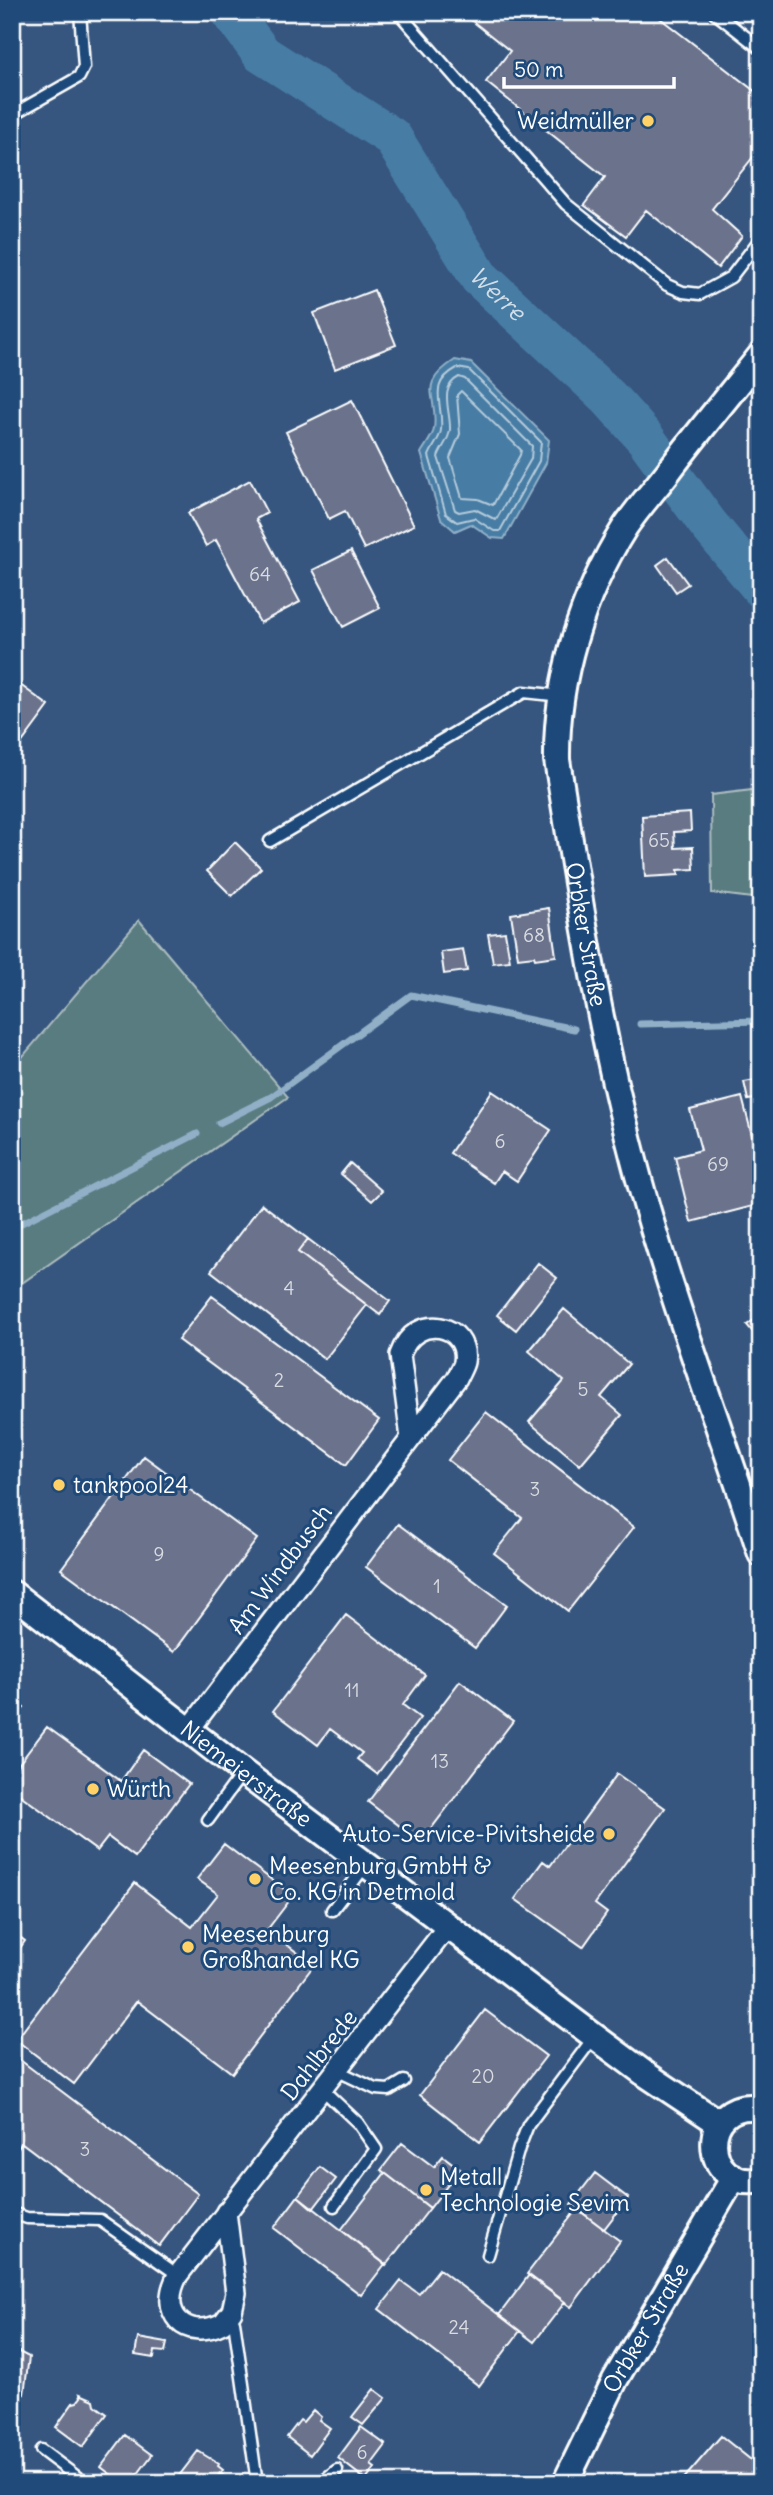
<svg xmlns="http://www.w3.org/2000/svg" width="773" height="2495" font-family="Delius,sans-serif">
<style>
.green{fill:#597b80;stroke:#acbdc0;stroke-width:2}
.water{fill:#477ca4;stroke:#91b0c8;stroke-width:2}
.lines{fill:none;stroke-linecap:round;stroke-linejoin:round}
.shore{stroke:#b5cbdb;stroke-width:2}
.stream{stroke:#91b0c8;stroke-width:7}
.river{stroke:#477ca4;stroke-width:40}
.building{fill:#6a728c;stroke:#fff;stroke-width:2}
.service-casing{stroke:#fff;stroke-width:15}
.minor-casing{stroke:#fff;stroke-width:24}
.tertiary-casing{stroke:#fff;stroke-width:30}
.service{stroke:#1f4a7a;stroke-width:10}
.minor{stroke:#1f4a7a;stroke-width:19}
.tertiary{stroke:#1f4a7a;stroke-width:24}
.poi-dot{fill:#ffd166;stroke:#1f4a7a;stroke-width:2.5}
.labels{text-anchor:middle;stroke-width:6;stroke-linejoin:round;paint-order:stroke}
.number-label{font-size:19px;fill:#dadce2}
.poi-label{font-size:23px;fill:#fff;stroke:#1f4a7a;text-anchor:start}
.street-label{font-size:23px;fill:#fff;stroke:#1f4a7a}
.water-label{font-size:24px;font-style:italic;fill:#d1dee8;stroke:#1f4a7a}
</style>
<rect width="100%" height="100%" fill="#36567f"/>
<filter id="ink" filterUnits="userSpaceOnUse"><feTurbulence type="fractalNoise" baseFrequency=".0143" numOctaves="2"/><feDisplacementMap in="SourceGraphic" scale="14" xChannelSelector="R" yChannelSelector="G"/><feConvolveMatrix kernelMatrix="1 2 1 2 8 2 1 2 1" color-interpolation-filters="sRGB"/></filter>
<g filter="url(#ink)">
<!-- green -->
<path class="green" d="M761 789V899L712 893 711 795Z
M139 920 288 1097 12 1290V1069Z"/>
<!-- water -->
<path class="water" d="M455 360 471 363 549 440 546 463 504 539 492 538 471 524 455 531 441 519 421 453C425 446 433 436 434 429 439 395 415 386 455 360Z"/>
<g class="lines">
<!-- shore -->
<path class="shore" d="M457 368 469 370 541 442 539 461 500 531H494L474 518 457 522 446 514 429 456C432 447 440 439 441 430 444 403 426 385 457 368Z
M459 377 465 379 532 446 531 459 496 520 475 509 459 512 455 510 438 457C441 448 449 440 450 430 451 411 438 388 459 377Z
M461 391 521 450 520 455 493 505 478 499 462 498 450 458 460 434 457 395Z"/>
<!-- stream -->
<path class="stream" d="M640 1024 761 1021
M219 1123 271 1097 411 995 574 1029
M12 1228 197 1134"/>
<!-- river -->
<path class="river" id="s1" d="M231 12 262 54 392 137 479 277 608 397 645 438 708 524 761 588"/>
</g>
<!-- building -->
<path class="building" d="M461 12H652L761 96V147L712 209 742 236 718 268 646 210 626 236 584 205 605 177 486 82 510 51Z
M374 290 396 345 335 369 314 313Z
M352 400 414 525 364 549 345 511 329 519 286 432Z
M250 480 267 513 256 519 300 602 260 623 216 540 206 546 188 513Z
M351 551 380 608 343 627 313 570Z
M668 557 688 584 676 592 657 565Z
M12 679 49 706 12 756Z
M690 813 691 831 674 832 675 848 693 847 694 869 678 870 679 875 645 877 642 816Z
M235 842 261 868 232 896 207 871Z
M549 908 556 956 535 959 534 956 518 958 511 914Z
M505 932 510 961 493 963 488 934Z
M463 949 467 971 444 974 441 952Z
M761 1079V1098L748 1100 744 1082Z
M492 1091 551 1130 517 1181 502 1171 494 1183 450 1153Z
M742 1097 761 1170V1204L691 1222 675 1157 701 1150 690 1110Z
M350 1163 382 1191 372 1201 341 1174Z
M262 1204 308 1239 298 1252 367 1305 325 1359 211 1271Z
M308 1239 390 1301 380 1315 298 1252Z
M538 1263 557 1278 516 1330 497 1315Z
M212 1296 379 1420 346 1465 178 1340Z
M564 1309 629 1364 601 1397 622 1415 580 1465 529 1422 564 1381 529 1351Z
M761 1315V1342L747 1325Z
M486 1412 634 1527 568 1611 494 1553 522 1518 448 1460Z
M144 1456 257 1539 174 1652 61 1569Z
M398 1524 507 1605 475 1648 366 1567Z
M346 1615 425 1675 403 1705 420 1718 377 1774 357 1759 362 1753 330 1729 318 1745 273 1711Z
M460 1681 513 1721 421 1842 368 1802Z
M12 1699 24 1708 12 1723Z
M47 1727 121 1781 143 1750 189 1784 135 1857 108 1837 97 1851 12 1789V1773Z
M617 1774 665 1808 595 1904 607 1913 583 1947 515 1899 543 1861 550 1866Z
M224 1844 293 1896 267 1930 314 1965 232 2073 137 2001 74 2084 16 2040 135 1883 192 1927 218 1894 197 1879Z
M12 1931 25 1941 12 1959Z
M485 2010 546 2056 480 2142 420 2095Z
M12 2054 198 2194 159 2246 22 2143 16 2151 12 2148Z
M402 2143 434 2167 443 2156 460 2169 430 2208 381 2170Z
M320 2167 336 2179 313 2209 298 2196Z
M385 2173 430 2208 386 2265 341 2230Z
M595 2173 628 2198 604 2229 571 2204Z
M298 2196 385 2264 361 2295 274 2228Z
M577 2209 620 2241 571 2307 527 2274Z
M439 2269 520 2331 479 2386 379 2309 401 2281 419 2294Z
M529 2275 565 2302 534 2342 499 2315Z
M138 2338 167 2343 165 2352 155 2351 154 2358 135 2355Z
M15 2350 29 2357 24 2394 12 2388V2354Z
M374 2389 386 2398 363 2425 352 2417Z
M80 2394 94 2400 95 2405 107 2414 83 2447 56 2427 73 2403 77 2402 81 2397Z
M313 2410 321 2417 319 2420 330 2428 310 2455 287 2437 300 2420 303 2422Z
M361 2427 386 2445 371 2465 375 2468 366 2480 338 2458Z
M125 2435 152 2455 131 2483H122L101 2467Z
M721 2436 756 2464 761 2471V2483H680Z
M198 2451 219 2464 218 2466 223 2470 213 2483H178L175 2481Z
M220 2473 233 2483H213Z"/>
<g class="lines">
<!-- service casing -->
<g class="service-casing">
<path id="service" d="M398 12 566 204 667 285 683 292 700 294 731 277 761 238
M714 12 761 49
M12 115 79 77 84 67 80 12
M270 841 524 692 562 696
M208 1820 243 1772
M332 1910 366 1865
M338 2071 376 2089 389 2090 404 2081
M323 2090 358 2123 376 2149 334 2206
M12 2213 27 2218 100 2220 178 2275
M488 2255 519 2148 528 2125 594 2037
M228 2317 234 2322 235 2328 257 2483
M41 2450 85 2483
M320 2483 337 2470"/>
</g>
<!-- minor casing -->
<g class="minor-casing">
<path id="minor" d="M189 1730 457 1378C459 1373 463 1367 464 1362 470 1325 416 1310 400 1355L411 1438
M226 2212 236 2293 232 2311 223 2323C185 2342 157 2313 178 2275L448 1926"/>
</g>
<!-- tertiary casing -->
<g class="tertiary-casing">
<g id="tertiary">
<path id="s2" d="M761 355C730 394 698 432 668 472 654 490 638 508 625 527 582 595 556 679 557 760 578 889 597 1018 630 1145 665 1284 717 1417 761 1554"/>
<path id="s3" d="M12 1593 243 1772 594 2036 644 2073 719 2123"/>
<path d="M761 2108C697 2096 700 2193 761 2180"/>
<path id="s4" d="M565 2483 615 2380 734 2177"/>
</g>
</g>
<!-- service -->
<use href="#service" class="service"/>
<!-- minor -->
<use href="#minor" class="minor"/>
<!-- tertiary -->
<use href="#tertiary" class="tertiary"/>
</g>
</g>
<!-- markers -->
<g class="poi-dot">
<circle cx="648" cy="121" r="7"/>
<circle cx="59" cy="1485" r="7"/>
<circle cx="93" cy="1789" r="7"/>
<circle cx="609" cy="1834" r="7"/>
<circle cx="255" cy="1879" r="7"/>
<circle cx="188" cy="1947" r="7"/>
<circle cx="426" cy="2190" r="7"/>
</g>
<g class="labels">
<!-- number labels -->
<g class="number-label">
<text x="260" y="581">64</text>
<text x="659" y="847">65</text>
<text x="534" y="942">68</text>
<text x="500" y="1148">6</text>
<text x="718" y="1171">69</text>
<text x="289" y="1295">4</text>
<text x="279" y="1387">2</text>
<text x="583" y="1396">5</text>
<text x="535" y="1496">3</text>
<text x="159" y="1561">9</text>
<text x="437" y="1593">1</text>
<text x="352" y="1697">11</text>
<text x="440" y="1768">13</text>
<text x="483" y="2083">20</text>
<text x="85" y="2156">3</text>
<text x="459" y="2334">24</text>
<text x="362" y="2459">6</text>
</g>
<!-- poi labels -->
<g class="poi-label">
<text x="634" y="129" text-anchor="end">Weidmüller</text>
<text x="73" y="1493">tankpool24</text>
<text x="107" y="1797">Würth</text>
<text x="595" y="1842" text-anchor="end">Auto-Service-Pivitsheide</text>
<text x="269" y="1874">Meesenburg GmbH &amp;<tspan x="269" dy="26">Co. KG in Detmold</tspan></text>
<text x="202" y="1942">Meesenburg<tspan x="202" dy="26">Großhandel KG</tspan></text>
<text x="440" y="2185">Metall<tspan x="440" dy="26">Technologie Sevim</tspan></text>
</g>
<!-- street labels -->
<g class="street-label">
<text dy="8" stroke="none"><textPath href="#s2" startOffset="642">Orbker Straße</textPath></text>
<text transform="translate(280 1569) rotate(-53)" y="8">Am Windbusch</text>
<text dy="8" stroke="none"><textPath href="#s3" startOffset="296">Niemeierstraße</textPath></text>
<text transform="translate(319 2055) rotate(-52)" y="8">Dahlbrede</text>
<text dy="8" stroke="none"><textPath href="#s4" startOffset="175">Orbker Straße</textPath></text>
</g>
<!-- water labels -->
<g class="water-label">
<text dy="8" stroke="none"><textPath href="#s1" startOffset="396">Werre</textPath></text>
</g>
</g>
<!-- margin -->
<rect width="773" height="2495" fill="none" stroke="#1f4a7a" stroke-width="42"/>
<rect x="21" y="21" width="731" height="2453" fill="none" stroke="#fff" stroke-width="2.5" filter="url(#ink)"/>
<!-- scale -->
<path d="M504 77v10h170v-10" fill="none" stroke="#ffffff" stroke-width="3.5"/>
<text x="514" y="77" font-size="21" fill="#ffffff" stroke="#1f4a7a" stroke-width="5" paint-order="stroke">50 m</text>
</svg>
